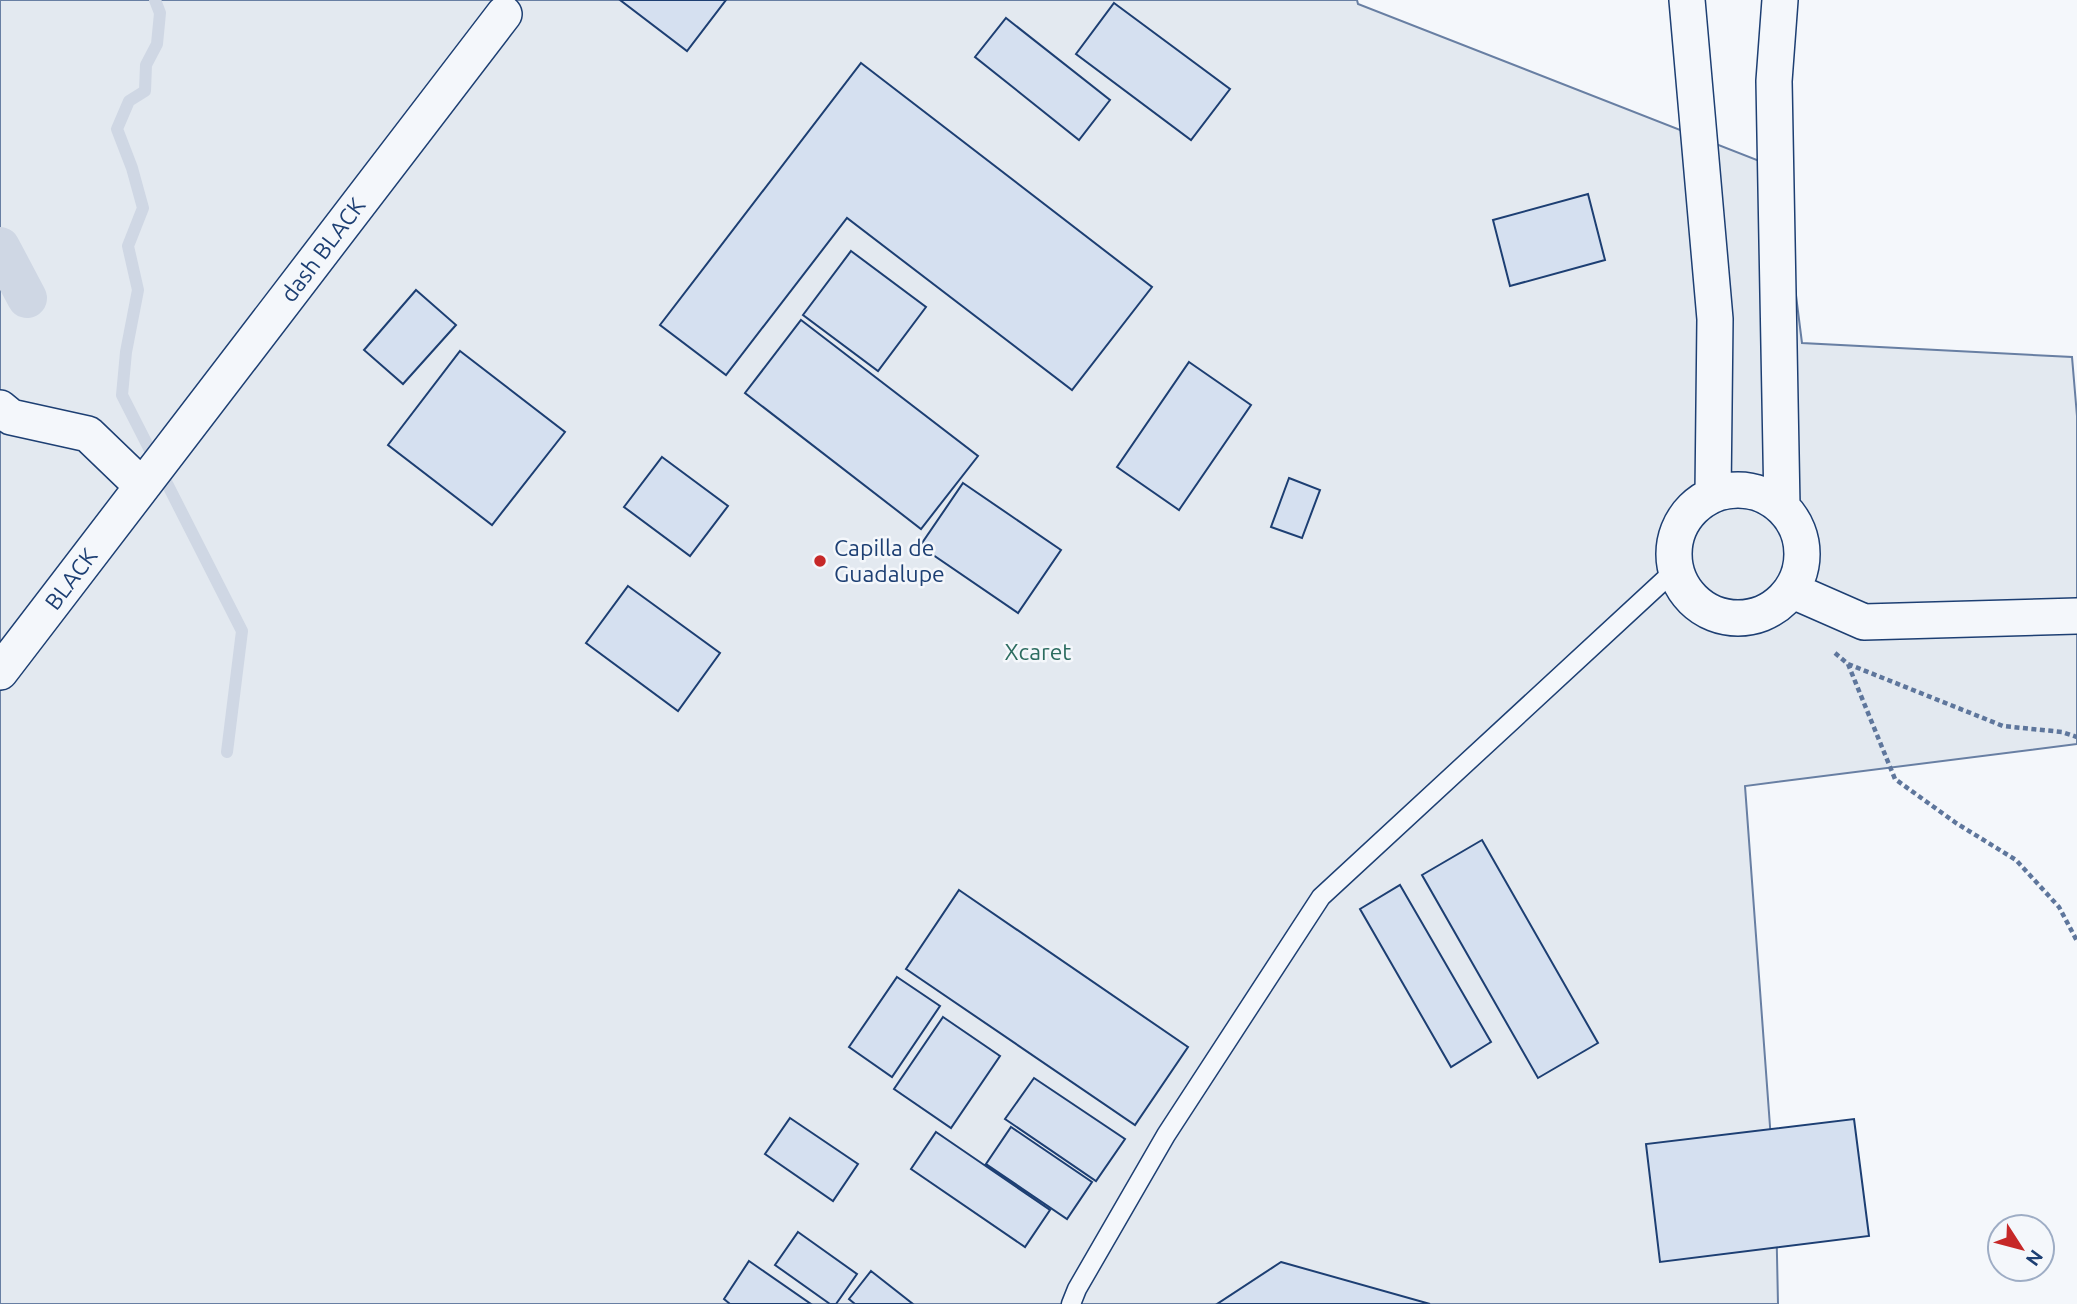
<svg xmlns="http://www.w3.org/2000/svg" width="2077" height="1304" font-family="Ubuntu,sans-serif">
<style>
.green{fill:#e3e9f0;stroke:#687fa3;stroke-width:2}
.lines{fill:none;stroke-linecap:round;stroke-linejoin:round}
.stream{stroke:#cfd7e4;stroke-width:12}
.canal{stroke:#cfd7e4;stroke-width:40}
.building{fill:#d5e0f0;stroke:#1d3f73;stroke-width:2}
.lane-casing{stroke:#1d3f73;stroke-width:21}
.street-casing{stroke:#1d3f73;stroke-width:38}
.path{stroke:#5e769c;stroke-width:4.5;stroke-dasharray:5 3.5;stroke-linecap:butt}
.lane{stroke:#f4f7fb;stroke-width:18}
.street{stroke:#f4f7fb;stroke-width:35}
.poi-dot{fill:#c62828;stroke:#f4f7fb;stroke-width:2.5}
.labels{text-anchor:middle;stroke-width:5;stroke-linejoin:round;paint-order:stroke}
.street-label{font-size:23px;fill:#1d3f73;stroke:#f4f7fb}
.poi-label{font-size:23px;fill:#1d3f73;stroke:#f4f7fb;text-anchor:start}
.park-label{font-size:23px;fill:#2c6c60;stroke:#f4f7fb}
</style>
<rect width="100%" height="100%" fill="#f4f7fb"/>
<!-- green -->
<path class="green" d="M0 0H1357L1358 4 1780 169 1802 343 2072 357 2077 416V744L1745 786 1776 1208 1778 1304H0Z"/>
<g class="lines">
<!-- stream -->
<path class="stream" d="M155 0 160 13 157 44 146 65 145 91 129 101 117 129 132 168 143 208 128 246 138 290 126 352 122 395 242 631 227 752"/>
<!-- canal -->
<path class="canal" d="M0 247 27 298"/>
</g>
<!-- building -->
<path class="building" d="M620 0H726L687 51Z
M1114 3 1230 89 1191 140 1076 54Z
M1006 18 1110 100 1079 140 975 57Z
M861 63 1152 287 1072 390 847 218 726 375 660 325Z
M1588 194 1605 260 1510 286 1493 220Z
M851 251 926 307 878 371 803 315Z
M416 290 456 325 403 384 364 350Z
M801 320 978 456 921 529 745 393Z
M460 351 565 432 492 525 388 445Z
M1189 362 1251 405 1179 510 1117 467Z
M662 457 728 506 690 556 624 507Z
M1289 478 1320 490 1302 538 1271 527Z
M963 483 1061 550 1018 613 920 546Z
M628 586 720 653 678 711 586 643Z
M1482 840 1598 1043 1538 1078 1422 875Z
M1400 885 1491 1042 1451 1067 1360 909Z
M959 890 1188 1047 1135 1125 906 969Z
M897 977 940 1006 892 1077 849 1047Z
M943 1017 1000 1056 951 1128 894 1089Z
M1034 1078 1125 1139 1096 1181 1005 1119Z
M790 1118 858 1164 833 1201 765 1154Z
M1854 1119 1869 1236 1660 1262 1646 1144Z
M1011 1127 1092 1182 1067 1219 986 1164Z
M936 1132 1050 1210 1025 1247 911 1169Z
M798 1232 857 1274 836 1304H830L775 1265Z
M749 1261 811 1304H730L724 1299Z
M1281 1262 1430 1304H1217Z
M871 1271 913 1304H855L849 1299Z"/>
<g class="lines">
<!-- lane casing -->
<g class="lane-casing">
<path id="lane" d="M1071 1304 1077 1289 1166 1135 1321 897 1675 570"/>
</g>
<!-- street casing -->
<g class="street-casing">
<path id="street" d="M1687 0 1715 319 1713 494
M1780 0 1774 81 1782 506
M0 408 11 417 88 434 142 486
M1674 554a64 64 0 1 1 128 0a64 64 0 1 1-128 0Z
M1791 590 1864 622 2077 616
M0 672 504 14"/>
</g>
<!-- path -->
<path class="path" d="M1835 653 1848 664 2003 726 2062 732 2077 737
M1848 664 1895 779 1956 823 2016 860 2059 907 2077 941"/>
<!-- lane -->
<use href="#lane" class="lane"/>
<!-- street -->
<use href="#street" class="street"/>
</g>
<!-- markers -->
<circle class="poi-dot" cx="820" cy="561" r="7"/>
<g class="labels">
<!-- street labels -->
<g class="street-label">
<text transform="translate(323 250) rotate(-53)" y="8">dash BLACK</text>
<text transform="translate(71 579) rotate(-53)" y="8">BLACK</text>
</g>
<!-- poi labels -->
<g class="poi-label">
<text x="834" y="556">Capilla de<tspan x="834" dy="26">Guadalupe</tspan></text>
</g>
<!-- park labels -->
<g class="park-label">
<text x="1038" y="660">Xcaret</text>
</g>
</g>
<!-- north arrow -->
<g transform="translate(2021 1248) rotate(126)"><circle r="33" fill="#f4f7fb" stroke="#9eadc5" stroke-width="2"/>
<path d="M0-5L12 26L0 18L-12 26Z" fill="#c62828"/>
<text y="-10" font-size="19" font-weight="bold" text-anchor="middle" fill="#1d3f73">N</text>
</g>
</svg>
